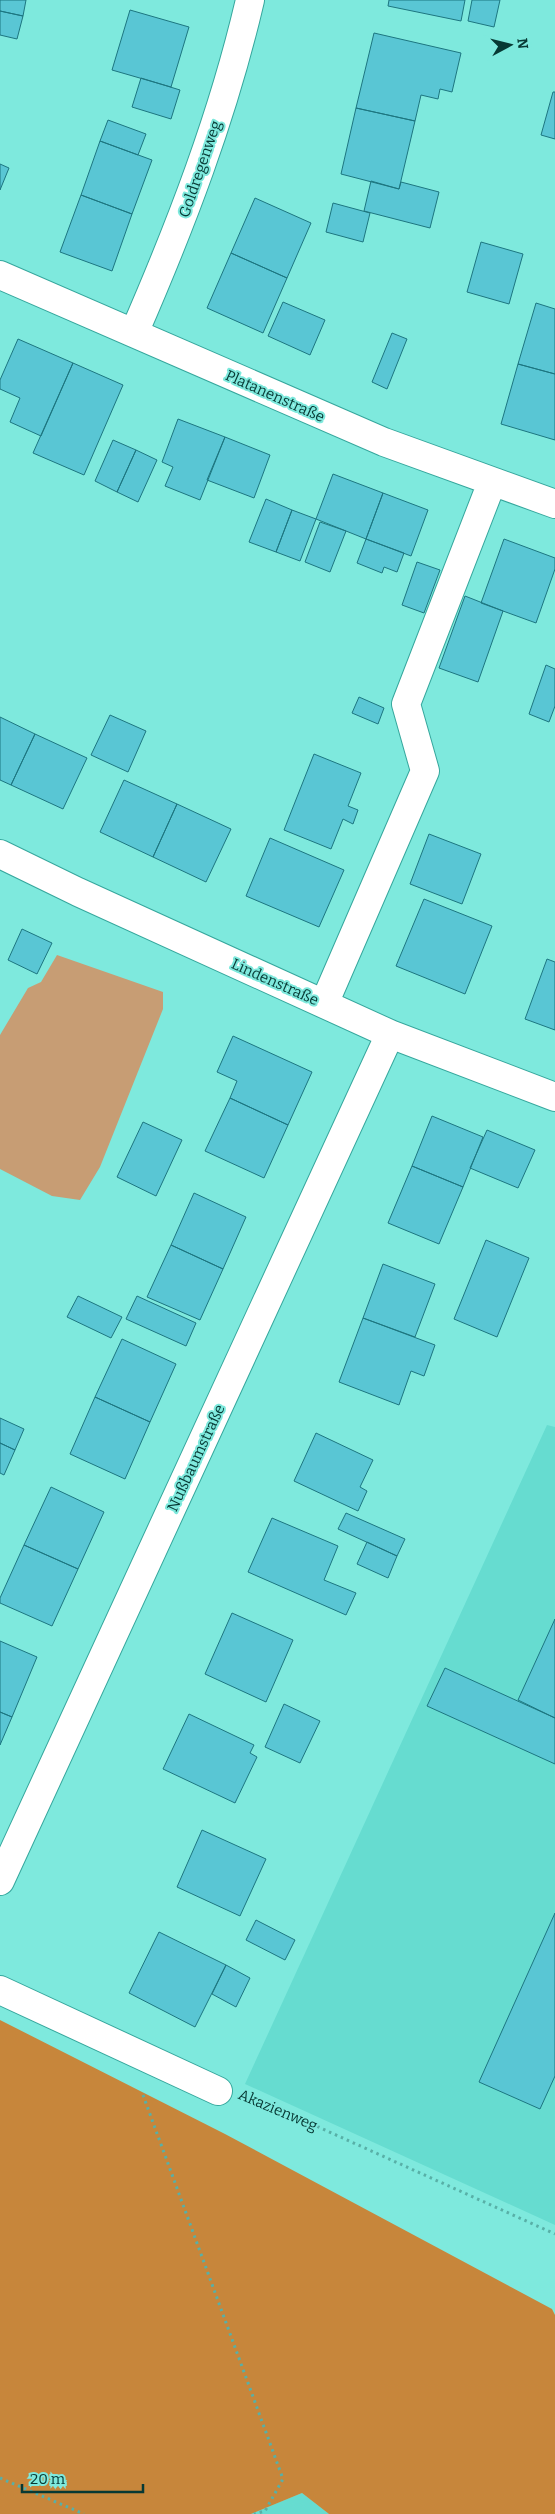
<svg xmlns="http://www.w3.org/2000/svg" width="555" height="2514" font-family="Bitter,serif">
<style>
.built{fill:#66dcd0}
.green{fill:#c79d74}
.forest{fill:#c7863b}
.building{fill:#59c6d4;stroke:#1d7680}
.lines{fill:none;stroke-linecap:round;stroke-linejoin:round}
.minor-casing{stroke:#36a79d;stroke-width:30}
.path{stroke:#58b0a7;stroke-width:3;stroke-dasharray:2.5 4;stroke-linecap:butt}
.minor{stroke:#fff;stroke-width:28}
.labels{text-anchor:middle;stroke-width:4;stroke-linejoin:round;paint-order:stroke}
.street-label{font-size:15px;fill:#073934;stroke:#7ee9dd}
</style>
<rect width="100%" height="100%" fill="#7ee9dd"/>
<!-- built -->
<path class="built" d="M547 1425 555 1427V2225L245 2084Z
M302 2493 329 2514H251Z"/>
<!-- green -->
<path class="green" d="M57 955 163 992V1009L100 1167 80 1200 52 1196 0 1169V1035L28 988 41 982Z"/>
<!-- forest -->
<path class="forest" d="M0 2020 225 2134 552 2309 555 2315V2514H329L302 2493 251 2514H0Z"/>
<!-- building -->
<path class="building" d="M0 0H26L23 16 0 11Z
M389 0H465L461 21 388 6Z
M472 0H500L494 27 468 21Z
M130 10 189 27 171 87 112 70Z
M0 11 23 16 17 39 0 35Z
M374 33 461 53 452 92 440 89 438 99 421 95 415 121 356 108Z
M141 78 180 90 171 119 132 107Z
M553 92H555V139L541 135Z
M356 108 415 121 399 189 341 174Z
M108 120 146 134 138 155 100 141Z
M100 141 152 160 132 214 81 195Z
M0 164 9 168 0 190Z
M371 181 399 189 401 182 439 192 430 228 364 211Z
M81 195 132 214 112 271 60 252Z
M255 198 311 223 287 278 231 253Z
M333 203 370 213 363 242 326 232Z
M481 242 523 254 509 304 467 292Z
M231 253 287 278 263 333 207 308Z
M283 302 325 320 310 355 268 336Z
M536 303 555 309V374L518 364Z
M392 333 407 339 387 389 372 382Z
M18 339 73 363 41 436 10 422 20 398 0 389V380Z
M73 363 123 385 84 475 33 453Z
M518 364 555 374V440L501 424Z
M178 419 225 437 200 500 165 486 173 467 162 462Z
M225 437 270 455 254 498 207 480Z
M113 440 136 450 117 492 95 481Z
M136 450 157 460 138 502 117 492Z
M333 474 383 493 366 539 316 519Z
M383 493 428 510 411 556 366 539Z
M266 499 292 510 276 552 249 542Z
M292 510 316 519 300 561 276 552Z
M320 522 346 531 330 572 305 562Z
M366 539 404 553 397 572 384 567 382 573 357 563Z
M504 539 555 558V569L536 623 481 603Z
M417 562 440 570 424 613 402 605Z
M465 596 503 611 478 682 439 668Z
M546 665 555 669V706L549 722 529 714Z
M359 697 384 708 378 724 352 713Z
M110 715 146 731 128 772 91 755Z
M0 717 35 734 11 785 0 780Z
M35 734 87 758 63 809 11 785Z
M314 754 361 773 348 806 358 810 353 824 343 819 331 849 284 830Z
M124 780 177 804 153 857 100 832Z
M177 804 231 829 206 882 153 857Z
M429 834 481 854 462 904 410 884Z
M270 838 344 870 319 927 246 896Z
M424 899 492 926 465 994 396 966Z
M22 929 52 943 37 974 8 960Z
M547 959 555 962V1030L525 1019Z
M233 1036 312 1072 288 1125 230 1098 237 1081 217 1072Z
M230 1098 288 1125 264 1178 205 1151Z
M432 1116 483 1137 463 1187 412 1166Z
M143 1122 182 1140 156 1196 117 1177Z
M487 1130 535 1150 518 1188 470 1168Z
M412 1166 463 1187 439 1244 388 1223Z
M194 1193 246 1217 223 1269 171 1245Z
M486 1240 529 1258 497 1337 454 1319Z
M171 1245 223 1269 200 1320 147 1297Z
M383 1264 435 1284 415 1337 363 1318Z
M78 1296 122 1317 111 1338 67 1317Z
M137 1296 196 1323 186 1346 126 1319Z
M363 1318 435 1345 424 1376 411 1371 399 1405 339 1382Z
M122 1339 176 1364 150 1422 95 1397Z
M95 1397 150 1422 125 1479 70 1454Z
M0 1418 24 1429 15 1450 0 1443Z
M316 1433 373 1460 360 1487 367 1491 358 1511 294 1481Z
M0 1443 15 1450 4 1475 0 1473Z
M51 1487 104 1512 78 1569 24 1545Z
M346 1513 405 1539 397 1556 338 1529Z
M272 1518 338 1546 324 1580 356 1593 346 1615 248 1572Z
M367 1542 397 1556 388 1578 357 1564Z
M24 1545 78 1569 52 1626 0 1603V1598Z
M232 1613 293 1640 266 1702 205 1674Z
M555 1619V1718L518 1700Z
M0 1641 37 1657 12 1717 0 1712Z
M445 1668 555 1718V1764L427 1706Z
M284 1704 320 1721 300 1763 265 1747Z
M0 1712 12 1717 0 1745Z
M189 1714 254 1745 250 1753 257 1757 235 1803 163 1769Z
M202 1830 266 1859 240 1916 177 1887Z
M555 1913V2076L540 2109 479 2082Z
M256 1920 295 1940 285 1960 246 1940Z
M159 1932 226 1965 195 2027 129 1993Z
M226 1965 250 1978 236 2007 212 1994Z"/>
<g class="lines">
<!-- minor casing -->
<g class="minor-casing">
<path id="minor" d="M0 275 384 442 555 504
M134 333C181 225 223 116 250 0
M0 854 78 892 390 1034 555 1097
M324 1004 425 771 406 704 492 482
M0 1881 390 1034
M0 1990 218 2091"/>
</g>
<!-- path -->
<path class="path" d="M143 2095 283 2479 265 2511 254 2514
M252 2097 555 2234
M0 2478 84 2514"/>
<!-- minor -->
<use href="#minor" class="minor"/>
</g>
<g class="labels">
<!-- street labels -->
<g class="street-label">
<text transform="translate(200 169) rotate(-71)" y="5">Goldregenweg</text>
<text transform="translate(275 396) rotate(24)" y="5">Platanenstraße</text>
<text transform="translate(275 982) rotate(24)" y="5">Lindenstraße</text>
<text transform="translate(196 1458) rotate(-65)" y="5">Nußbaumstraße</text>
<text transform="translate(278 2110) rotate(23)" y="5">Akazienweg</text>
</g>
</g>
<!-- north arrow -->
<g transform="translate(510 45) rotate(83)" stroke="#7ee9dd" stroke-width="4" paint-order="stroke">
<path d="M0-4L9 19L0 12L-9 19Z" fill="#073934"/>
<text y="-8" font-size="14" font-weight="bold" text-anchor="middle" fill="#073934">N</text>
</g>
<!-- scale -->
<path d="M22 2484v8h121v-8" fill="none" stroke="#073934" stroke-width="2.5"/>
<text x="30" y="2484" font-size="15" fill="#073934" stroke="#7ee9dd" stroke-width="4" paint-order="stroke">20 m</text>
</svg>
